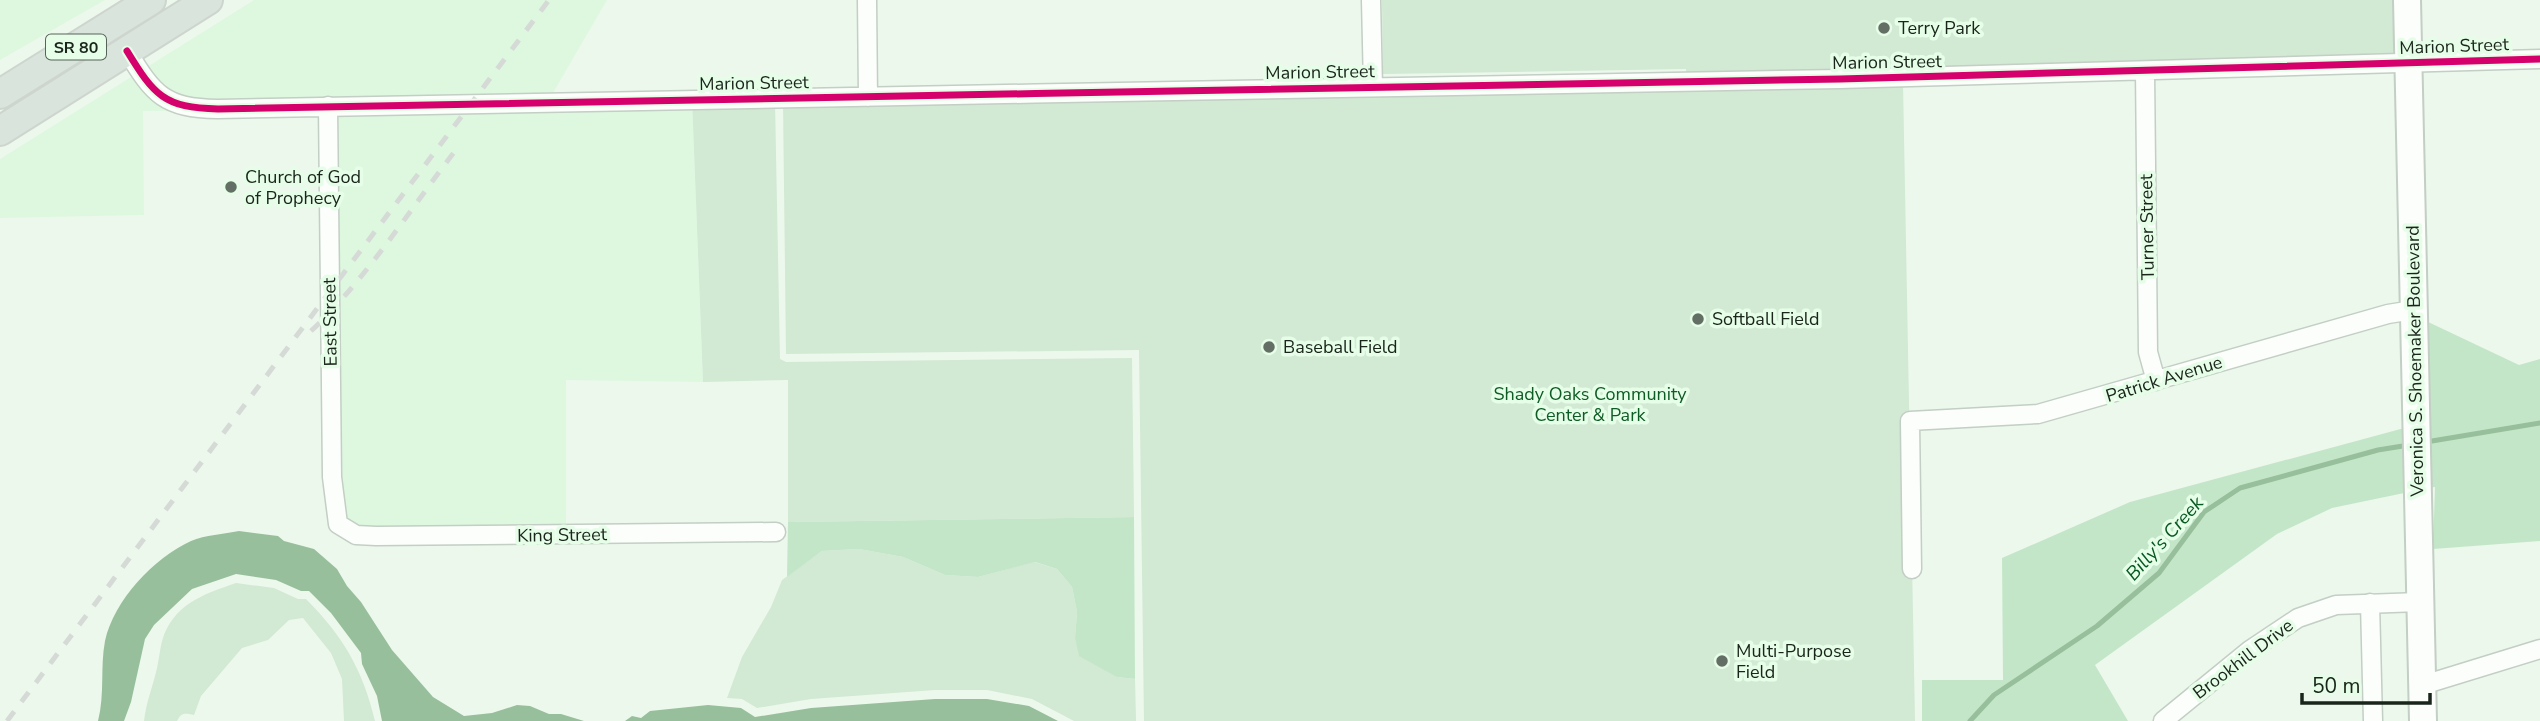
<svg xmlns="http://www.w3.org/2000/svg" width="2540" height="721" font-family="'Nunito Sans',sans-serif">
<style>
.built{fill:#def8e0}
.green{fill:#d2e9d4}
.forest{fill:#c4e6c8}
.water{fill:#98bf9c}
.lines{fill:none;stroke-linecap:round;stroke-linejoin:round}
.stream{stroke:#98bf9c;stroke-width:5}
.street-casing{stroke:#c3cec4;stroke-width:21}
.secondary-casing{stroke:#c3cec4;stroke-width:30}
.primary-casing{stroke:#ced5ce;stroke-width:32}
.street{stroke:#fcfefc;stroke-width:18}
.secondary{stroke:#fcfefc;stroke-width:26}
.primary{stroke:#d9e4dc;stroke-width:28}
.rail{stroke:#d6dad7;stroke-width:5;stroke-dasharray:12 12;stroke-linecap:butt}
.cycleway-casing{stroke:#e6fee8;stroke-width:11}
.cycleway{stroke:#d6006c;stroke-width:7}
.poi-dot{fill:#636e64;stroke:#e6fee8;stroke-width:2.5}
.labels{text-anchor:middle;stroke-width:7;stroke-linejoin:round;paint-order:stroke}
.shield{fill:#e6fee8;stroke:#566558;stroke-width:2}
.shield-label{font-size:16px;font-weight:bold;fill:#19241a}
.poi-label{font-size:18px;fill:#19241a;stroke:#e6fee8;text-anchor:start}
.street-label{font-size:18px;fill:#19241a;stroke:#e6fee8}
.park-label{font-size:18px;fill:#0d5c24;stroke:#e6fee8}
.water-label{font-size:19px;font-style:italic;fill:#075821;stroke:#e6fee8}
</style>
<rect width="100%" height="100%" fill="#ecf8ec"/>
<!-- built -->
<path class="built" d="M0 0H105L0 60Z
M254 0H607L550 98 692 99 703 382 566 380V534L341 536 337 110 143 111 144 215 0 218V159Z"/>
<!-- green -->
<path class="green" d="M1382 0H2398L2399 62 1686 79V69L1383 74Z
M1903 84 1915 721H1144L1139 350 786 354 783 103Z
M692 99 775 103 780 359 786 362 1132 358 1134 517 788 522V380L703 382Z
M859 549 903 557 945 575 978 577 1034 562 1057 569 1072 587 1077 612 1075 637 1117 677 1135 679 1136 721H1074L1032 699 987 690H935L811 699 757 708 742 699 727 698 742 657 771 607 782 580 822 551Z
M236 583 274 588 298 599H306C343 636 363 670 375 721H344L342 679 331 653 303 618 289 620 268 640 242 648 201 696 194 715C186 713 181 712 177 721H144C146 702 153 686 157 668 159 659 160 649 162 641 173 604 204 594 236 583Z"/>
<!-- forest -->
<path class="forest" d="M2424 320 2519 365 2540 359V541L2433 549 2435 487 2427 488Z
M2408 427 2409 492 2332 508 2277 534 2095 665 2128 721H1922V680H2003L2002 558 2130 502Z
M1134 517 1135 679 1117 677 1079 656 1075 637 1077 612 1072 587 1057 569 1035 562 978 577 945 575 903 557 859 549 822 551 787 577 788 522Z"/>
<!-- water -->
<path class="water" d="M239 531 278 536 284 541 314 549 337 569 347 586 361 602 392 650 433 697 464 716 492 713 517 705 530 706 549 714H561L584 721H382L377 696 362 664 361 653 331 613 309 591H301L276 580 236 574 192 589 154 625 145 639 131 702 124 721H98C105 694 100 667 105 641 114 600 154 558 191 541 205 535 224 534 239 531Z
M935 699H987L1029 706 1058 721H625L632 716 641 718 650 711 708 705 741 708 755 717 811 708Z"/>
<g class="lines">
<!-- stream -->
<path class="stream" d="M2426 442 2540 423
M1970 721 1994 695 2097 626 2159 573 2204 512 2240 488 2378 450 2409 445"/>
<!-- street casing -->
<g class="street-casing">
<path id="street" d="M867 0 868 97
M1371 0 1373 87
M127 51C154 95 164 108 218 109 759 97 1299 90 1840 79 2073 74 2307 64 2540 59
M2145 71 2148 352 2156 381
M328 106 332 477 338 524 356 535 376 536 776 532
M1912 569 1910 421 2038 414 2388 314 2413 310
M2370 603 2373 721
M2423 685 2540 649
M2163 721 2250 650 2298 618 2336 605 2420 602"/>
</g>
<!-- secondary casing -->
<g class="secondary-casing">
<path id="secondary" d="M2407 0 2423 721"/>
</g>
<!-- primary casing -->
<g class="primary-casing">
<path id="primary" d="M0 94 151 0
M0 131 208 0"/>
</g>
<!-- street -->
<use href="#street" class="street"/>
<!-- secondary -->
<use href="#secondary" class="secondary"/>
<!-- primary -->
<use href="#primary" class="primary"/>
<!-- rail -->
<path class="rail" d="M311 331C366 279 409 211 455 151
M7 721 549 0"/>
<!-- cycleway casing -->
<g class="cycleway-casing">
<path id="cycleway" d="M127 51C154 95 164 108 218 109 759 97 1299 90 1840 79 2073 74 2307 64 2540 59"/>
</g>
<!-- cycleway -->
<use href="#cycleway" class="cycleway"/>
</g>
<!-- markers -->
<g class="poi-dot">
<circle cx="1884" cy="28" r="7"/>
<circle cx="231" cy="187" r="7"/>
<circle cx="1698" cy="319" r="7"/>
<circle cx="1269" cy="347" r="7"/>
<circle cx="1722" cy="661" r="7"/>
</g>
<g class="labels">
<!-- shield labels -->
<rect class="shield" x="46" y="34.5" width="60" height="25" rx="5"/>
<g class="shield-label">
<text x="76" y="53">SR 80</text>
</g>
<!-- poi labels -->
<g class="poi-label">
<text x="1898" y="34">Terry Park</text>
<text x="245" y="183">Church of God<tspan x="245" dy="21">of Prophecy</tspan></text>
<text x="1712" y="325">Softball Field</text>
<text x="1283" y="353">Baseball Field</text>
<text x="1736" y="657">Multi-Purpose<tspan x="1736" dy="21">Field</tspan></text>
</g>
<!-- street labels -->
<g class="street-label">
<text transform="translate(2454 46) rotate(-2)" y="6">Marion Street</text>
<text transform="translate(1887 62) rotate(-1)" y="6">Marion Street</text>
<text transform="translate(1320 72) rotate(-1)" y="6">Marion Street</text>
<text transform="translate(754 83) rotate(-1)" y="6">Marion Street</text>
<text transform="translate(2147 227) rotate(-91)" y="6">Turner Street</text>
<text transform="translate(330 322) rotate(-91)" y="6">East Street</text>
<text transform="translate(2415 361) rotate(-91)" y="6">Veronica S. Shoemaker Boulevard</text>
<text transform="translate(2164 379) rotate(-17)" y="6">Patrick Avenue</text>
<text transform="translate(562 535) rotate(-1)" y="6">King Street</text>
<text transform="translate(2243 659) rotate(-37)" y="6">Brookhill Drive</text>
</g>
<!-- park labels -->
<g class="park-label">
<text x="1590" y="400">Shady Oaks Community<tspan x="1590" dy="21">Center &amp; Park</tspan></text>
</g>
<!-- water labels -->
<g class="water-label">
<text transform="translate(2164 538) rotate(-48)" y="7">Billy's Creek</text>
</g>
</g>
<!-- scale -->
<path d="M2302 693v10h128v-10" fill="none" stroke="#19241a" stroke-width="3.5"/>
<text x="2312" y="693" font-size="21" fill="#19241a" stroke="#e6fee8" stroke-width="5" paint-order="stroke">50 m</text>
</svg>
